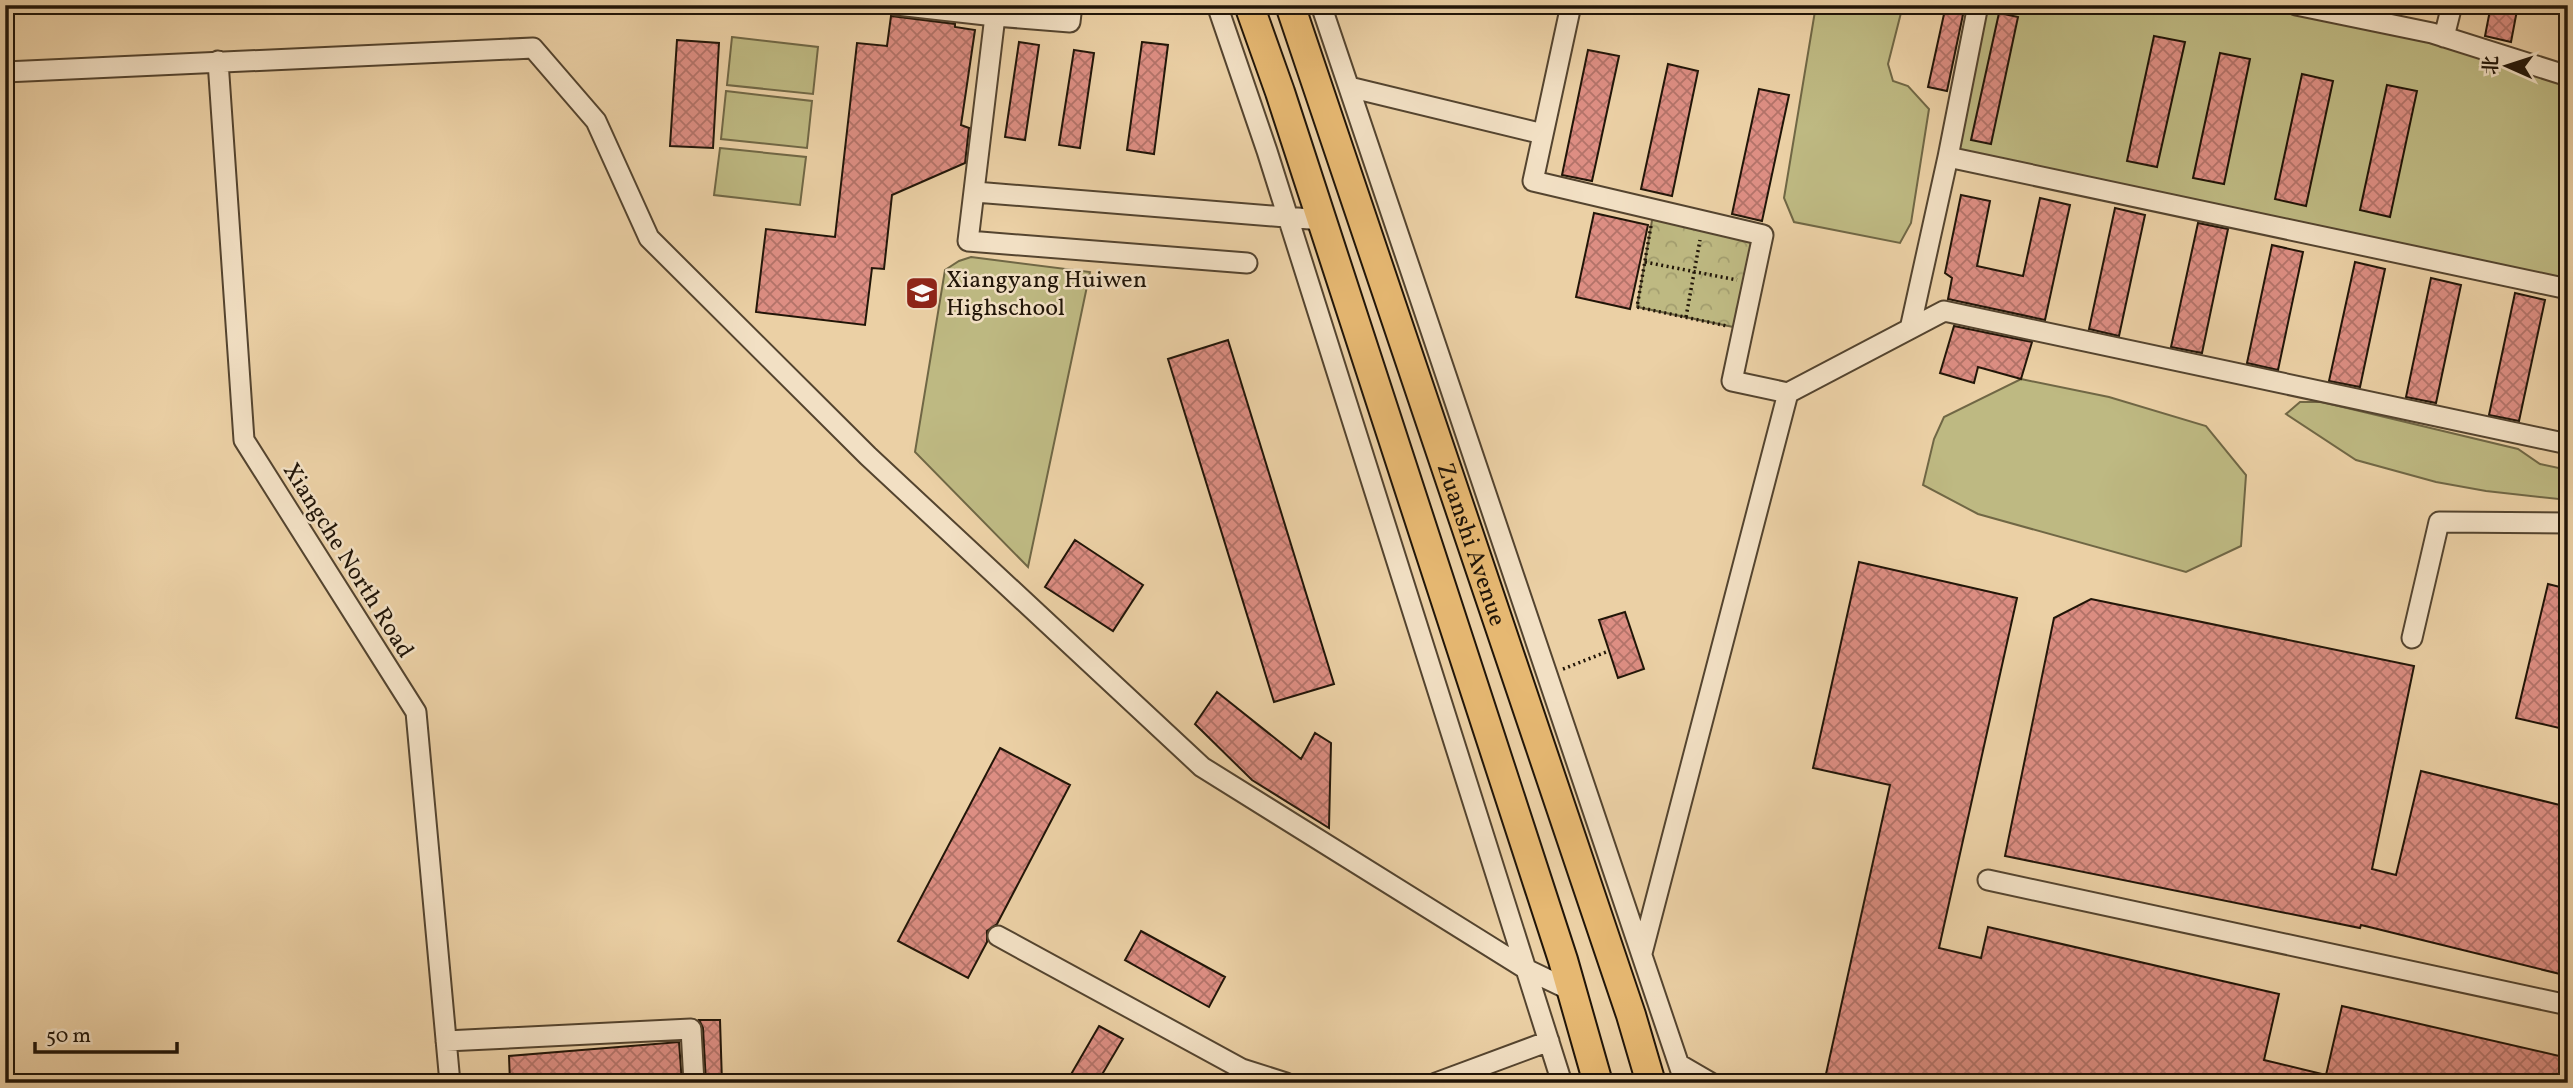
<svg xmlns="http://www.w3.org/2000/svg" width="2573" height="1088" font-family="Vollkorn,'Noto Serif SC',serif">
<style>
.green{fill:#beb982;stroke:#706745;stroke-width:2}
.park{fill:url(#park-crowns);stroke:#706745;stroke-width:2}
.building{fill:url(#building-cross-hatch);stroke:#211508;stroke-width:2}
.lines{fill:none;stroke-linecap:round;stroke-linejoin:round}
.minor-casing{stroke:#54442f;stroke-width:23}
.highway-casing{stroke:#211508;stroke-width:32}
.path{stroke:#211508;stroke-width:3.5;stroke-dasharray:2 3.5;stroke-linecap:butt}
.minor{stroke:#f2e0c4;stroke-width:19}
.highway{stroke:#e6b872;stroke-width:28}
.labels{text-anchor:middle;stroke-width:5;stroke-linejoin:round;paint-order:stroke}
.poi-label{font-size:24px;fill:#211508;stroke:#f2e0c4;text-anchor:start}
.street-label{font-size:24px;fill:#211508;stroke:#f2e0c4}
</style>
<defs>
<pattern id="park-crowns" width="20" height="18" patternUnits="userSpaceOnUse" patternTransform="scale(1.75)"><rect width="20" height="18" fill="#beb982"/><path d="M2 6a3 3 0 1 1 6 0M12 15a3 3 0 1 1 6 0" fill="none" stroke="#a39e6f"/></pattern>
<pattern id="building-cross-hatch" width="8" height="8" patternUnits="userSpaceOnUse" patternTransform="scale(1.75)"><rect width="8" height="8" fill="#dd8e83"/><path d="M0 0l8 8M0 8l8-8" fill="none" stroke="#b37369"/></pattern>
</defs>
<rect width="100%" height="100%" fill="#ebd0a5"/>
<filter id="stains"><feTurbulence type="fractalNoise" baseFrequency=".00286" numOctaves="4"/><feColorMatrix values="0 0 0 0 .2 0 0 0 0 .09 0 0 0 0 .02 0 0 0 .5 -.17"/></filter>
<radialGradient id="worn" r=".72"><stop offset=".6" stop-color="#630" stop-opacity="0"/><stop offset="1" stop-color="#630" stop-opacity=".3"/></radialGradient>
<!-- green -->
<path class="green" d="M1816 5H1903L1888 64 1893 81 1908 86 1929 109 1911 223 1900 243 1794 222 1784 198Z
M1978 5H2292L2568 76V289L1948 157Z
M732 37 818 47 813 94 727 85Z
M726 91 812 101 807 148 721 139Z
M720 148 806 157 800 205 714 195Z
M971 257 1090 272 1028 567 915 452 945 270 959 261Z
M2021 379 2109 397 2206 426 2246 475 2241 546 2186 572 1978 514 1923 485 1934 439 1944 417Z
M2300 402H2322L2518 449 2540 464 2568 470V500L2486 491 2436 482 2356 460 2286 414Z"/>
<!-- park -->
<path class="park" d="M1654 209 1763 235 1743 329 1637 307Z"/>
<!-- building -->
<path class="building" d="M1946 5H1965L1947 91 1928 87Z
M2491 5H2518L2511 42 2485 36Z
M1999 13 2018 17 1991 144 1971 140Z
M891 16 955 24V27L975 30 961 125 969 128 965 163 892 195 884 269 872 268 865 325 756 312 766 229 835 237 857 43 887 46Z
M2154 36 2185 42 2157 167 2127 161Z
M677 40 719 43 713 148 670 146Z
M1019 42 1039 45 1025 140 1005 137Z
M1142 42 1168 45 1154 154 1127 150Z
M1074 50 1094 53 1080 148 1059 145Z
M1588 50 1619 56 1592 181 1562 175Z
M2220 53 2250 59 2224 184 2193 178Z
M1668 64 1698 71 1672 196 1641 189Z
M2302 74 2333 81 2306 206 2275 199Z
M2387 85 2417 91 2390 217 2360 210Z
M1759 89 1789 95 1762 221 1732 214Z
M1961 195 1990 201 1977 266 2023 276 2040 198 2070 205 2045 320 1948 299 1952 278 1945 273Z
M2115 208 2145 215 2119 336 2089 329Z
M1594 213 1648 225 1630 309 1576 297Z
M2198 223 2228 229 2202 353 2171 347Z
M2272 245 2303 252 2278 370 2247 363Z
M2355 262 2385 269 2360 387 2329 381Z
M2431 278 2461 285 2436 403 2406 397Z
M2515 293 2545 300 2519 421 2489 415Z
M1954 326 2032 342 2021 379 1978 367 1974 383 1940 373Z
M1228 340 1334 684 1274 702 1168 359Z
M1075 540 1143 585 1113 631 1045 587Z
M1859 562 2017 598 1939 948 1981 958 1988 927 2279 994 2264 1060 2326 1075 2342 1006 2568 1058V1083H1824L1890 785 1813 768Z
M2548 584 2568 589V730L2516 718Z
M2091 599 2414 666 2372 869 2396 875 2421 771 2568 807V976L2361 925 2360 928 2005 856 2054 618Z
M1625 612 1644 669 1618 678 1599 620Z
M1217 692 1301 759 1315 733 1331 743 1329 828 1252 780 1195 724Z
M1000 748 1070 785 997 924 987 931V942L968 978 898 941Z
M1141 931 1225 977 1209 1007 1125 960Z
M699 1020H720L722 1083H706L703 1028Z
M1099 1026 1123 1039 1097 1083H1066Z
M679 1042 682 1083H510L509 1056Z"/>
<g class="lines">
<!-- minor casing -->
<g class="minor-casing">
<path id="minor" d="M897 5 995 16 1070 22 1072 5
M1217 5 1267 151 1562 1083
M1321 5 1685 1083
M1571 5 1533 181 1763 235 1732 381 1788 393
M2296 5 2432 33 2568 76
M995 16 968 241 1247 263
M2444 37 2452 5
M218 61 244 440 416 712 450 1083
M5 72 533 48 596 121 649 238 868 456 1202 767 1526 969 1572 991
M1349 87 1543 134
M1948 157 1978 5
M975 192 1322 220
M1910 329 1948 157 2568 289
M2412 638 2439 522 2568 523
M1988 880 2568 1005
M998 936 1242 1069 1286 1083
M1642 953 1788 393 1944 311 2568 444
M446 1041 691 1029 694 1083
M1680 1065 1711 1083
M1436 1083 1549 1041"/>
</g>
<!-- highway casing -->
<g class="highway-casing">
<g id="highway">
<path d="M1249 5 1280 92 1563 960 1598 1083"/>
<path id="s1" d="M1290 5 1631 1015 1651 1083"/>
</g>
</g>
<!-- path -->
<path class="path" d="M1651 226 1637 307 1727 326
M1645 262 1737 280
M1686 317 1700 240
M1563 669 1609 651"/>
<!-- minor -->
<use href="#minor" class="minor"/>
<!-- highway -->
<use href="#highway" class="highway"/>
</g>
<!-- icons -->
<defs>
<g id="school-square" transform="scale(1.75)"><rect x="-9" y="-9" width="18" height="18" rx="4" fill="#8f2418" stroke="#f2e0c4"/><path d="M0-5L7-2L0 1L-7-2ZM-4 1L0 2.5L4 1V4Q0 6-4 4Z" fill="#fff"/></g>
</defs>
<g fill-rule="evenodd">
<use href="#school-square" x="922" y="293"/>
</g>
<g class="labels">
<!-- poi labels -->
<g class="poi-label">
<text x="946" y="287">Xiangyang Huiwen<tspan x="946" dy="28">Highschool</tspan></text>
</g>
<!-- street labels -->
<g class="street-label">
<text dy="8" stroke="none"><textPath href="#s1" startOffset="569">Zuanshi Avenue</textPath></text>
<text transform="translate(349 560) rotate(58)" y="8">Xiangche North Road</text>
</g>
</g>
<!-- margin -->
<rect width="2573" height="1088" fill="none" stroke="#ebd0a5" stroke-width="28"/>
<rect x="7" y="7" width="2559" height="1074" fill="none" stroke="#211508" stroke-width="3.5"/>
<rect x="14" y="14" width="2545" height="1060" fill="none" stroke="#211508" stroke-width="2"/>
<!-- north arrow -->
<g transform="translate(2507 66) rotate(273)" stroke="#f2e0c4" stroke-width="5" paint-order="stroke">
<path d="M0-5L12 26L0 18L-12 26Z" fill="#211508"/>
<text y="-10" font-size="19" font-weight="bold" text-anchor="middle" fill="#211508">北</text>
</g>
<!-- scale -->
<path d="M35 1042v10h142v-10" fill="none" stroke="#211508" stroke-width="3.5"/>
<text x="46" y="1042" font-size="21" fill="#211508" stroke="#f2e0c4" stroke-width="5" paint-order="stroke">50 m</text>
<rect width="100%" height="100%" filter="url(#stains)"/>
<rect width="100%" height="100%" fill="url(#worn)"/>
</svg>
